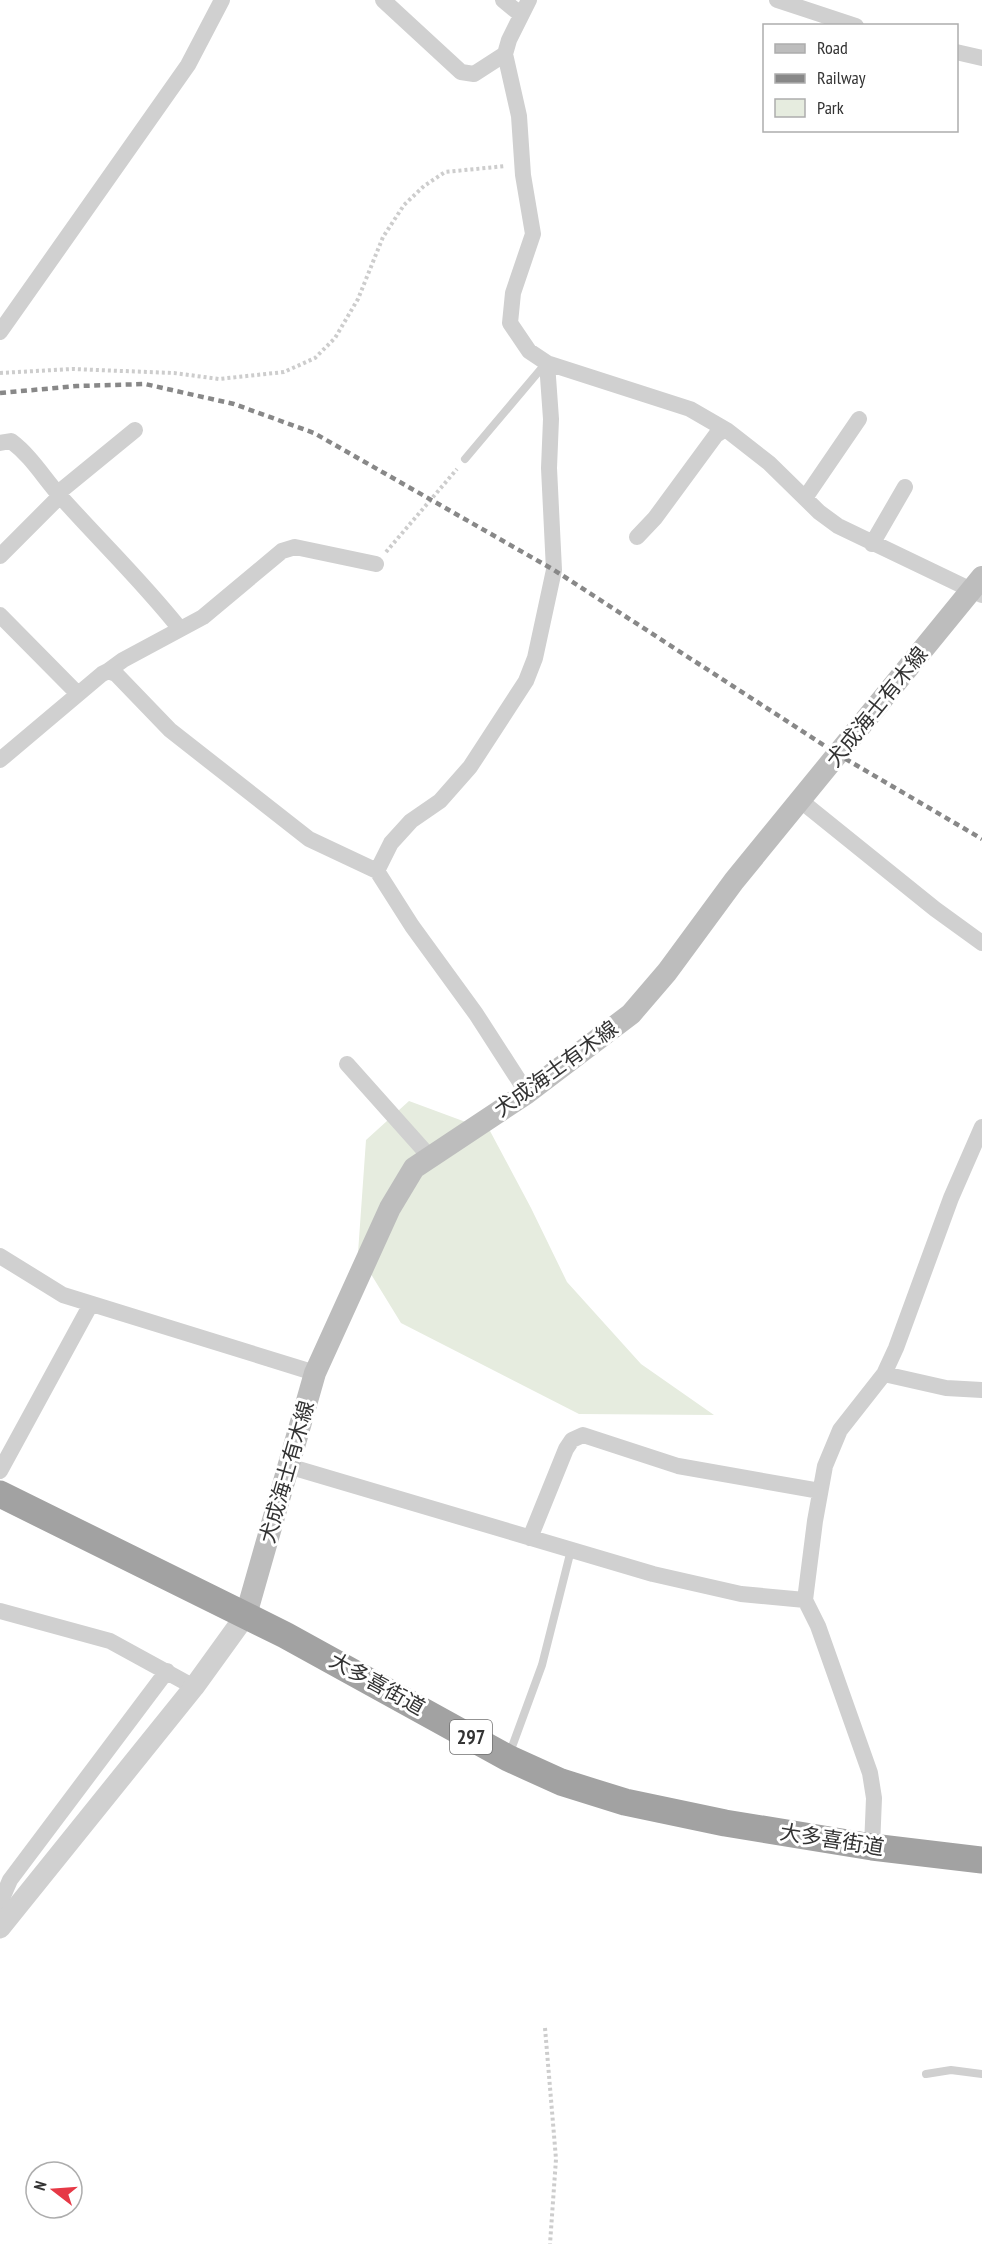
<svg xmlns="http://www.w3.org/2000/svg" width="982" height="2244" font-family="'PT Sans Narrow','Noto Sans JP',sans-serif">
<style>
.green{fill:#e6ecdf}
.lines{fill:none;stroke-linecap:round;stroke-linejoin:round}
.path{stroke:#cdcdcd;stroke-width:4;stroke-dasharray:3 3;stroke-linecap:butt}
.service{stroke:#d0d0d0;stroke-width:8}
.minor{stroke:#d0d0d0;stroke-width:16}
.tertiary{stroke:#d0d0d0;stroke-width:21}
.secondary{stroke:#bdbdbd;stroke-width:22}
.trunk{stroke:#a2a2a2;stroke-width:27}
.rail{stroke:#888;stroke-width:4.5;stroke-dasharray:6 4.5;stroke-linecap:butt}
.labels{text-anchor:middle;stroke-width:6;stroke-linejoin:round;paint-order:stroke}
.shield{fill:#fff;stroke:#707070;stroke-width:1.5}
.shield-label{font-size:20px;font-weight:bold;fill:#333}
.street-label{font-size:21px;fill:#333;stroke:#fff}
</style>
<rect width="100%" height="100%" fill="#fff"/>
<!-- green -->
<path class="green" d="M409 1101 490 1131 531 1208 567 1282 641 1364 714 1415 579 1414 401 1323 358 1253 366 1140Z"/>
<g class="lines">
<!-- path -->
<path class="path" d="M0 373 72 369 174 373 219 379 284 372 315 358 335 338 358 299 383 237 404 205 424 186 445 172 506 166
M386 552 457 469
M545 2028 556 2159 550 2244"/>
<!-- service -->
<path class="service" d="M465 459 546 363
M509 1755 542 1665 571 1550
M926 2074 951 2070 982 2074"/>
<!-- minor -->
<path class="minor" d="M383 0 461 72 474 74 505 54
M503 0 520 14
M529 0 509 40 505 54 519 116 523 175 533 234 513 293 510 323 529 351 547 363 690 409 728 431
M777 0 856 26
M956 52 982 58
M0 332 188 65 222 0
M0 443 11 441C31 456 44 478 60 496 100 541 143 582 180 629
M58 493 135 430
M805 498 859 419
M637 537 655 518 716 435 722 431H728L769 463 819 512 838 526 982 595
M872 544 905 487
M0 556 60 496
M0 615 78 694
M108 671 123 660 203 617 282 551 295 547 376 564
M0 760 102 674 108 671 116 674 170 730 309 839 377 871 412 926 476 1014 527 1093
M801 801 935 909 982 943
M377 871 391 843 411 821 440 801 470 767 526 681 535 658 554 570 549 468 551 419 547 363
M347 1064 430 1157
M0 1256 63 1295 315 1373
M884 1374 946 1388 982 1390
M288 1466 653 1574 741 1594 805 1600
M0 1471 91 1304
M530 1538 566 1449 572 1440 583 1435 678 1466 820 1491
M0 1611 110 1641 194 1687
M872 1847 874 1798 870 1773 818 1626 805 1600 815 1521 825 1466 840 1430 884 1374 896 1348 951 1198 982 1127
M0 1903 10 1880 167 1671"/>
<!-- tertiary -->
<path class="tertiary" d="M0 1928 194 1687 246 1615"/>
<!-- secondary -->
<path class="secondary" d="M246 1615 315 1373 390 1208 414 1168 527 1093 631 1014 667 972 734 881 982 577"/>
<!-- trunk -->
<path class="trunk" d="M0 1494 285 1635 508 1758 561 1782 625 1802 725 1823 872 1847 982 1860"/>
<!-- rail -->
<path class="rail" d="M0 393 77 386 145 384 234 404 314 433 554 570 839 755 982 839"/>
</g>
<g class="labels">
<!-- shield labels -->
<rect class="shield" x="450" y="1720" width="42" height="34" rx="4.5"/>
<g class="shield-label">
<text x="471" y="1744">297</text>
</g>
<!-- street labels -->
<g class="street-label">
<text transform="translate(877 707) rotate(-51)" y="7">犬成海士有木線</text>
<text transform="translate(556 1069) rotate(-36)" y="7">犬成海士有木線</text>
<text transform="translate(287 1472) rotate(-74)" y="7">犬成海士有木線</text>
<text transform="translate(377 1684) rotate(29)" y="7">大多喜街道</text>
<text transform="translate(832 1840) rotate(9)" y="7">大多喜街道</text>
</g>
</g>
<!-- legend -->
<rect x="763" y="24" width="195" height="108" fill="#ffffff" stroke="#adadad" stroke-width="1.5"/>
<rect x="775" y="44" width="30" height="9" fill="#bdbdbd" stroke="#adadad" stroke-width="1.5"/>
<text x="817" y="54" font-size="18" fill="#333333">Road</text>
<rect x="775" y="74" width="30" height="9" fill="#888888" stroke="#adadad" stroke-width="1.5"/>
<text x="817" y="84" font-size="18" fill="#333333">Railway</text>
<rect x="775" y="99" width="30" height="18" fill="#e6ecdf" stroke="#adadad" stroke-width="1.5"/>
<text x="817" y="114" font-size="18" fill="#333333">Park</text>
<!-- north arrow -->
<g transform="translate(54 2190) rotate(287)"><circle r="28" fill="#ffffff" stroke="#adadad" stroke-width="1.5"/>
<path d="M0-4.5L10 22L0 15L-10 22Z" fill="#e63946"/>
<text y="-9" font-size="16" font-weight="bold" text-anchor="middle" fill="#333333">N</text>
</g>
</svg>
